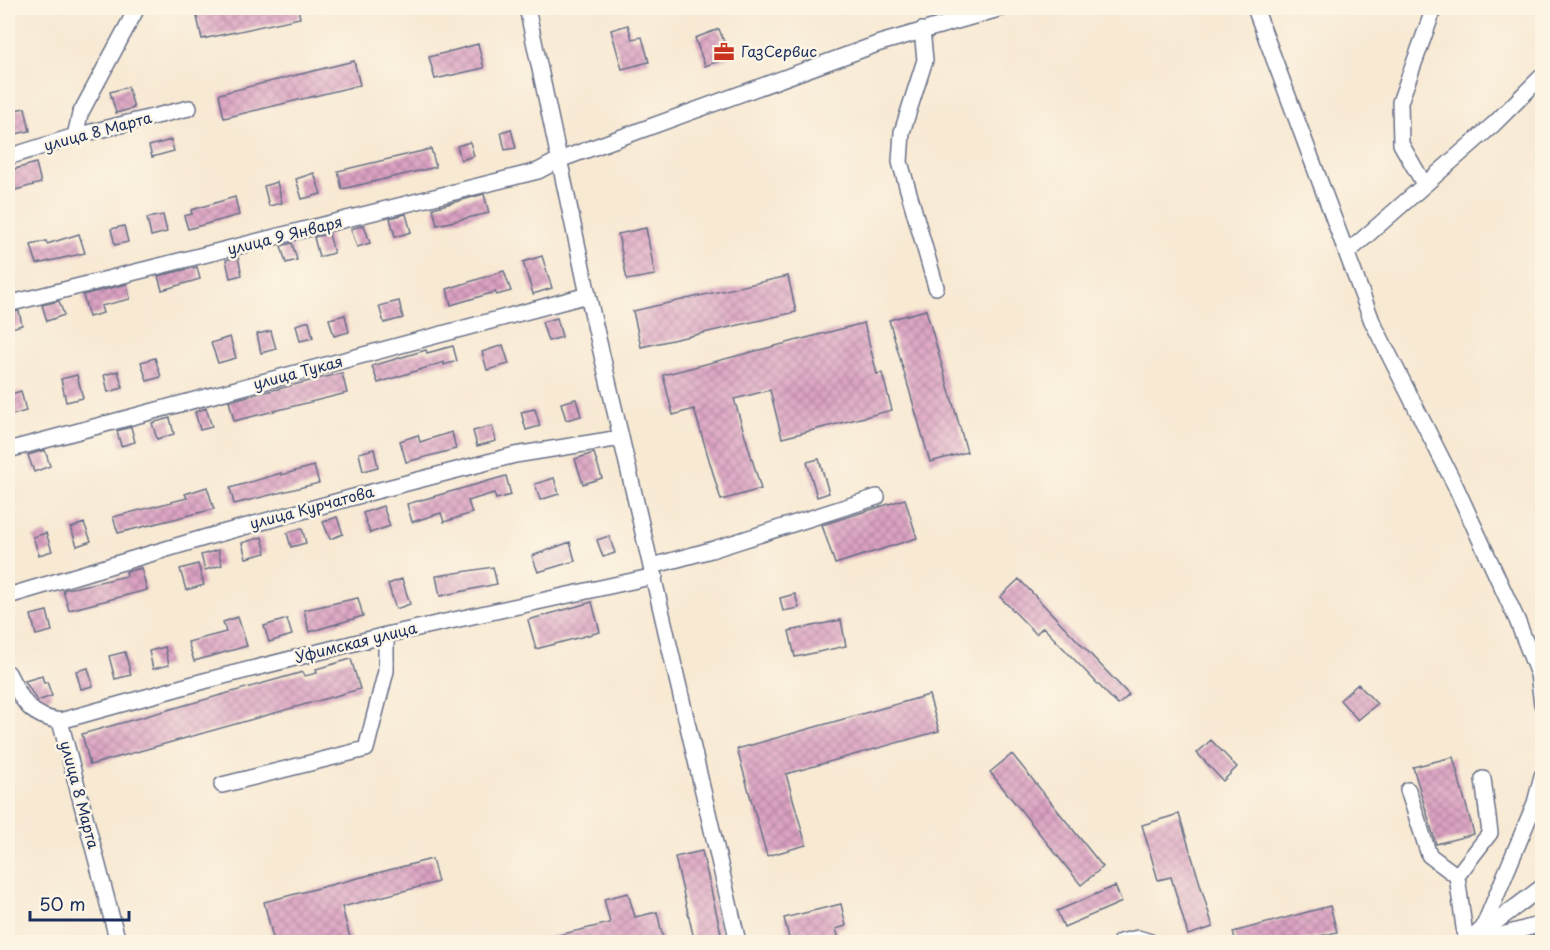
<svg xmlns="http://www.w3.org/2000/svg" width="1550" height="950" font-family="'Playpen Sans',sans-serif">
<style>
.building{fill:url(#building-cross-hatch)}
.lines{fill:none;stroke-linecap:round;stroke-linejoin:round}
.minor-casing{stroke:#687087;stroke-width:18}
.minor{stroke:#fff;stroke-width:15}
.labels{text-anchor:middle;stroke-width:5;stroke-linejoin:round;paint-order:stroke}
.poi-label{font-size:15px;fill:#1b2f5e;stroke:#fcf5e5;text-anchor:start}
.street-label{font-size:15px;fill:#1b2f5e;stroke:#fcf5e5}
</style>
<defs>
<pattern id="building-cross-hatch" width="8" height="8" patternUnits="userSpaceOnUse" patternTransform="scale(1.5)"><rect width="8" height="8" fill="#dca2c2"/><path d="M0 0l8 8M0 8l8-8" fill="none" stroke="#b284a1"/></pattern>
</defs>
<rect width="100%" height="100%" fill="#fcf5e5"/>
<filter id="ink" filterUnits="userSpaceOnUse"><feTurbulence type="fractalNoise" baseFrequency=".0167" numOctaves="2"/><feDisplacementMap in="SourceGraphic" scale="12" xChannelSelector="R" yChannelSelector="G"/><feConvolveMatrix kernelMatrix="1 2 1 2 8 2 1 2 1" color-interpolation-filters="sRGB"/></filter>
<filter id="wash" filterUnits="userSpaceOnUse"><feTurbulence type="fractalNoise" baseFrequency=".008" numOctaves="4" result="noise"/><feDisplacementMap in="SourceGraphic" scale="24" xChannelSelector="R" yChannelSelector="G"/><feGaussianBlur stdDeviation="1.35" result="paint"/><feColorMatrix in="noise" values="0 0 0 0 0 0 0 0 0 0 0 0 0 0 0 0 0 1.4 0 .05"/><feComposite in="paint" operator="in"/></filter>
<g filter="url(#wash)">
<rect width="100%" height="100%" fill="#f8e9d3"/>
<g id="blocks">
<!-- building -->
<path class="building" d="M195 8H298L300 18 202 39Z
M628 25 632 39 642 37 649 62 622 69 611 30Z
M719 29 730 57 705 66 695 38Z
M478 44 484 68 435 79 429 57Z
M354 61 360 85 224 118 219 94Z
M128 87 134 108 116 113 110 92Z
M25 108 30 131 15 134 10 111Z
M511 129 516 148 505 150 501 132Z
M171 140 174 151 152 157 149 146Z
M470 142 474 156 461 160 457 146Z
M431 149 436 167 342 189 338 171Z
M36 163 41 183 8 192V171Z
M314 173 321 194 302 199 296 179Z
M277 182 282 203 269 206 264 186Z
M484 194 489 213 437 225 433 208Z
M235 197 239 215 188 229 184 216 192 214 191 210Z
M406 214 411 232 395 237 390 218Z
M163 215 167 232 151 236 147 218Z
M364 225 370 243 357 247 351 229Z
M124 226 128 242 115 245 111 229Z
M646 228 655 275 627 280 618 234Z
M79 234 85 253 37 264 31 245 46 241 47 244Z
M329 234 334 253 319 257 314 237Z
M292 243 297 260 286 263 281 246Z
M542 256 552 288 533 294 523 262Z
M238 257 242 275 230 278 226 260Z
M197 267 200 279 162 290 158 276Z
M504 271 511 291 497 295 495 292 451 305 447 289Z
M788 276 796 312 641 347 633 311Z
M127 284 130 299 101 306 103 313 89 317 83 295Z
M59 301 64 315 47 321 42 305Z
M399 301 403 318 384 323 379 306Z
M926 310 967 452 930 462 889 320Z
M19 311 22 325 8 329V313Z
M345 315 349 332 334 336 329 319Z
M557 318 562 337 548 341 542 322Z
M309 321 313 338 300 341 296 325Z
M864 323 877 374 882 373 892 410 782 438 770 390 734 399 761 489 721 500 694 409 673 415 663 375Z
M271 331 276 349 261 353 257 334Z
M230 337 236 358 218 363 211 343Z
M503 345 509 364 487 370 482 352Z
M453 346 457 361 444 365V362L378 383 372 366 426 350 427 353Z
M155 358 161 377 147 381 141 362Z
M118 371 123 388 108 392 104 375Z
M342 373 347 393 234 421 229 401Z
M77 375 83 398 66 402 61 379Z
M21 391 26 411 9 416 8 395Z
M576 399 581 416 566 420 561 403Z
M206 408 212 427 200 430 195 412Z
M535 409 540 426 526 430 521 412Z
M170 418 174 434 157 439 152 423Z
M492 426 496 441 477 446 473 431Z
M131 427 135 442 121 446 117 431Z
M452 432 456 449 406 462 400 441 418 435 420 442Z
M374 449 378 467 363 471 359 453Z
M45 450 50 466 34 472 28 455Z
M594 453 602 478 583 484 575 459Z
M819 459 829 493 817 497 807 462Z
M314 466 319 483 234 504 230 488 281 473V475Z
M506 476 511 495 496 499 494 493 468 501 472 513 444 522 441 513 412 522 407 504Z
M554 478 559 494 540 500 535 484Z
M207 487 214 509 118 533 113 517 187 498 185 494Z
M905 499 917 538 835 564 822 525Z
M383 506 390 526 370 533 363 513Z
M337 517 343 534 330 539 323 522Z
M84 523 91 541 77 546 71 528Z
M302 528 306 543 291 547 287 533Z
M46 533 52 551 39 555 33 537Z
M609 536 615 553 603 557 597 540Z
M262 537 266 553 246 558 242 543Z
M570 542 575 561 538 572 532 556Z
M218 550 222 565 205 570 201 555Z
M198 564 204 585 186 590 180 569Z
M493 567 497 584 440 596 436 576Z
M141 568 147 590 69 610 63 590 127 576 126 572Z
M402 579 410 604 396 609 388 584Z
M1019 579 1129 695 1118 705 1043 627 1036 634 1000 597Z
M795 594 799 608 783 611 780 598Z
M358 598 363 616 309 632 304 610Z
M592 602 600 632 536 649 528 620Z
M47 611 52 631 36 635 31 615Z
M238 617 247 646 194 661 188 642 226 632 223 622Z
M287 619 292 635 269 642 264 626Z
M841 620 846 646 795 657 789 631Z
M165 647 169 665 153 669 149 651Z
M125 652 131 675 115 679 109 656Z
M351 659 360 689 90 765 82 734 303 672 305 676 317 673 316 669Z
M88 668 93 686 81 689 76 671Z
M42 676 44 683 47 682 52 696 37 701 25 681Z
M1358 684 1377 704 1358 720 1340 700Z
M929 695 939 731 786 774 806 845 767 856 737 749Z
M1211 740 1237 767 1223 781 1197 753Z
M1012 754 1103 867 1081 885 990 772Z
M1453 757 1474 834 1436 844 1413 767Z
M1179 814 1213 927 1188 935 1171 877 1158 880 1142 825Z
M702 851 721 933 694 939 675 857Z
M432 859 438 882 342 907 351 942H274L264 902Z
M1115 886 1122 902 1064 927 1057 911Z
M628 893 635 917 657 912 664 942H547L546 938 610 923 604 899Z
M841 904 846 926 836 929 840 942H790L784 918Z
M1330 906 1337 932 1296 942H1236L1233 932Z"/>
</g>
</g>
<g filter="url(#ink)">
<use href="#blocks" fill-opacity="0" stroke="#687087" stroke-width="1.5"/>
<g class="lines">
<!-- minor casing -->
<g class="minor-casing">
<path id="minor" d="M527 8 588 295 738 942
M1255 8 1372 321 1455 485 1517 620 1538 674 1542 704
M922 30 925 60 902 132 900 162 936 287
M75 136 80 114 137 8
M8 157 75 136 189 108
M1424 184 1401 144 1400 102 1434 8
M1348 252 1494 124 1542 76
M8 304 538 171 559 160 880 43 1002 8
M8 450 588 295
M652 566 711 550 877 497
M8 596 207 537 372 492 515 455 621 438
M8 673C22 699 27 716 60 721L118 942
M60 721 204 681 386 635 655 576
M222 785 366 749 386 671V635
M1408 790 1429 855 1457 876
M1480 934 1542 887
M1120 942 1138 938 1151 942
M1466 942 1457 876 1490 833 1483 779
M1468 942 1483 928 1535 803 1542 776
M1476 942 1542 924"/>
</g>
<!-- minor -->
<use href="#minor" class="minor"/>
</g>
</g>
<!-- icons -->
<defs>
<g id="office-bare" transform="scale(1.62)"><path d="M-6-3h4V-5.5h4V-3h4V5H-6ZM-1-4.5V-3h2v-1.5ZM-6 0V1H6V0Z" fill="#c8321e" stroke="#fcf5e5" stroke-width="2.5" paint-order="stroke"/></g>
</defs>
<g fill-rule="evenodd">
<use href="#office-bare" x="724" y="52"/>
</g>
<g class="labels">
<!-- poi labels -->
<g class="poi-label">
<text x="741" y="57">ГазСервис</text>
</g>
<!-- street labels -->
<g class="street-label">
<text transform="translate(98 132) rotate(-15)" y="5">улица 8 Марта</text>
<text transform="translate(285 236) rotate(-14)" y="5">улица 9 Января</text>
<text transform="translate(298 373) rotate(-15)" y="5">улица Тукая</text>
<text transform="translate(312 508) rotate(-15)" y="5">улица Курчатова</text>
<text transform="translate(356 643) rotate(-14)" y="5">Уфимская улица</text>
<text transform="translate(79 795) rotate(75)" y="5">улица 8 Марта</text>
</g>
</g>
<!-- margin -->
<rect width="1550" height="950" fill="none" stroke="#fcf5e5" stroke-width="30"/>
<!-- scale -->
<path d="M30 911v9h99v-9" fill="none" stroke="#1b2f5e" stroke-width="3"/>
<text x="39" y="911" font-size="18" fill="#1b2f5e" stroke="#fcf5e5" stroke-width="4.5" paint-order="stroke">50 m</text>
</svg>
